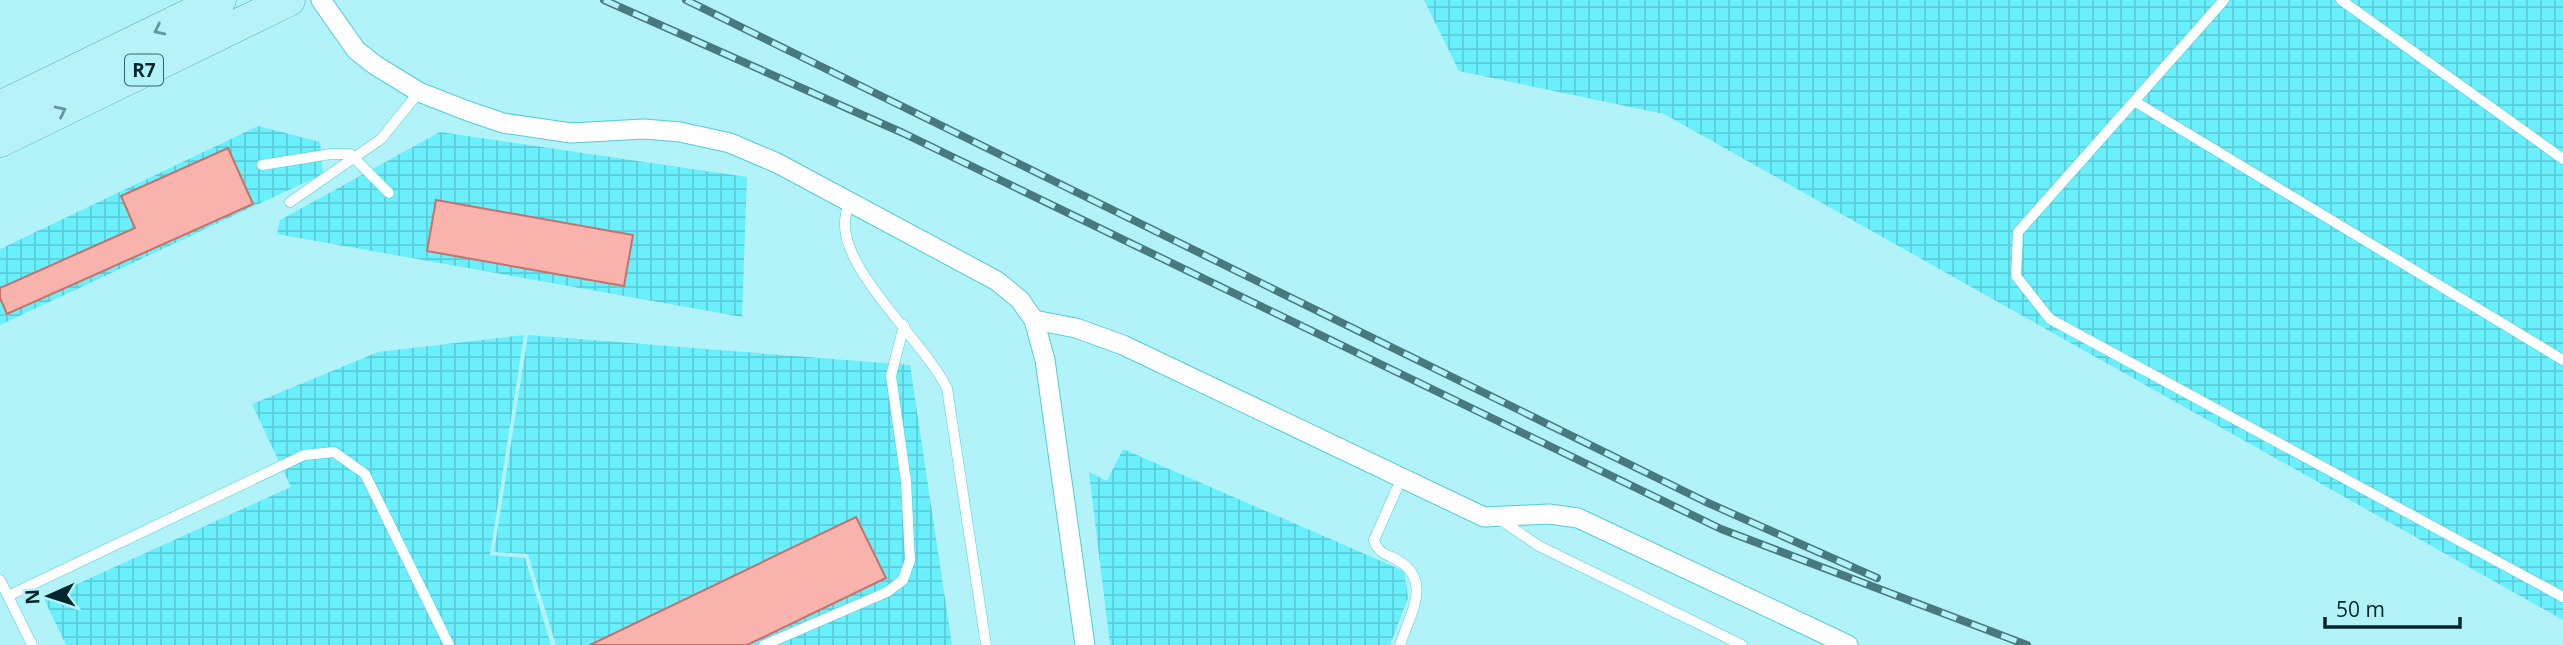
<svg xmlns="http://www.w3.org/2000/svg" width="2563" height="645" font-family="'Open Sans',sans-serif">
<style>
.industrial{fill:url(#industrial-grid)}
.building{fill:#f8b3ad;stroke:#c6726c;stroke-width:2}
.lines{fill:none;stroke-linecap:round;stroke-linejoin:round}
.service-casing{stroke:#54cbd8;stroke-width:11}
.minor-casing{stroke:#54cbd8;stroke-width:21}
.primary-casing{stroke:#56a5ae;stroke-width:33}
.service{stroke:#fff;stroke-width:10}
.minor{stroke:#fff;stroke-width:19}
.primary{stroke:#b6f2f8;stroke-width:32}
.rail-casing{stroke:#48797f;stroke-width:8}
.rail{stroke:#b2f2f9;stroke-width:5;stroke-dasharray:16;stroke-linecap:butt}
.oneway{stroke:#64979c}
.labels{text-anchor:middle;stroke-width:5;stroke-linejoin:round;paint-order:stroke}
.shield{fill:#b2f2f9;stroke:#356469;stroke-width:2}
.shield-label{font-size:19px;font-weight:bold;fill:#00272b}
</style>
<defs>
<pattern id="industrial-grid" width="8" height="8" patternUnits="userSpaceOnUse" patternTransform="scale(1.75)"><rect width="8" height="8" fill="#6aeffc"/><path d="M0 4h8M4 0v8" fill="none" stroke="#5acdd8"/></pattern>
</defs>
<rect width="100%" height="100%" fill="#b2f2f9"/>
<!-- industrial -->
<path class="industrial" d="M1424 0H2563V620L1664 114 1459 71Z
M258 126 320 142 323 174 0 325V249Z
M440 132 747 177 742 317 277 234 280 220Z
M524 335 490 555 525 558 551 645H66L44 599 291 487 252 404 378 352Z
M528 335 910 365 952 645H556L528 554 494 552Z
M1123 449 1404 571 1408 598 1390 645H1110L1089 472 1107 481Z"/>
<!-- building -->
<path class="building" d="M228 148 253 204 7 314 0 298V288L135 228 121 196Z
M436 200 633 235 624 286 427 251Z
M856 517 886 578 747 645H590Z"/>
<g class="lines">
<!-- service casing -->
<g class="service-casing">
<path id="service" d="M2224 0 2018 232 2016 276 2050 319 2563 597
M2341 0 2563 159
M2134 101 2563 360
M262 165 331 154H350L389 193
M849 200C848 208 844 218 845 226 846 274 923 341 947 388L986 645
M290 202 381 139 419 92
M1498 518 1539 546 1742 645
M0 580 32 645
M8 596 304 455 334 452 365 474 449 645
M764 645 887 592 903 580 910 560 906 481 891 376 904 325
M1400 645C1411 611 1434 579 1394 558 1384 554 1377 551 1374 540L1402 477"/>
</g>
<!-- minor casing -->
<g class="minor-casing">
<path id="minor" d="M321 0 356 50 375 65 419 92 465 110 503 123 571 133 644 129 680 132 730 143 777 163 997 281 1020 300 1034 320 1045 360 1085 645
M1034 320 1076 328 1123 345 1484 517 1549 514 1578 518 1848 645"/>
</g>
<!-- primary casing -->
<g class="primary-casing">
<path id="primary" d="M0 107 220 0
M0 141 289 0"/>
</g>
<!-- service -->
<use href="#service" class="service"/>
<!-- minor -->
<use href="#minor" class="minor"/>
<!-- primary -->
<use href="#primary" class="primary"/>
<!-- rail casing -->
<g class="rail-casing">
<path id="rail" d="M604 0 903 133 1721 529 2027 645
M686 0 1706 502 1877 578"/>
</g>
<!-- rail -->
<use href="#rail" class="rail"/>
</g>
<!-- one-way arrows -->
<defs><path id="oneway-chevron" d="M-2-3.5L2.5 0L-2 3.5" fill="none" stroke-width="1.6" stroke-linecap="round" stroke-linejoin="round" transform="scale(1.75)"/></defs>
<g class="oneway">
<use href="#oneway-chevron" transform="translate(159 30) rotate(154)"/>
<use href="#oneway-chevron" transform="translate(61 111) rotate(-26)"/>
</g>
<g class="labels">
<!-- shield labels -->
<rect class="shield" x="125" y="54.5" width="38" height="31" rx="5"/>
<g class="shield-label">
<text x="144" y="77">R7</text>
</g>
</g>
<!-- north arrow -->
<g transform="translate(49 596) rotate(267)" stroke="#b2f2f9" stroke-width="5" paint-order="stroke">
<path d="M0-5L12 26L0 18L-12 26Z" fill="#00272b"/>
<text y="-10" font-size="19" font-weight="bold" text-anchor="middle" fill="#00272b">N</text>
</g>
<!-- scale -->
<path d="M2325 617v10h135v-10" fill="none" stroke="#00272b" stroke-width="3.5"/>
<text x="2336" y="617" font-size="21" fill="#00272b" stroke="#b2f2f9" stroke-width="5" paint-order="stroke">50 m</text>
</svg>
